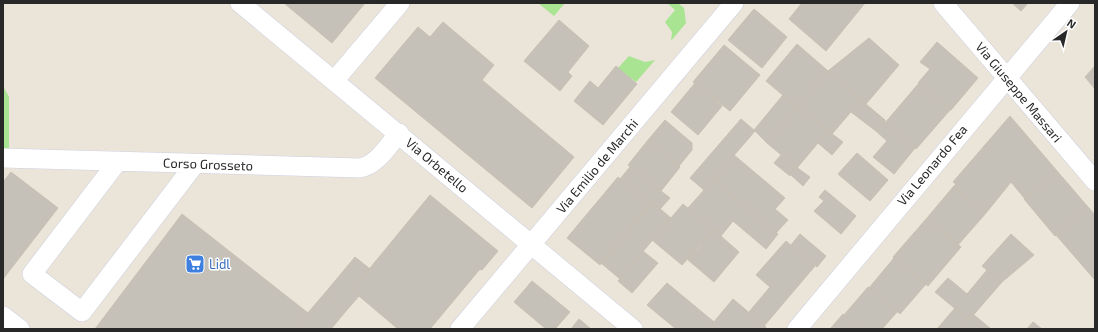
<svg xmlns="http://www.w3.org/2000/svg" width="1098" height="332" font-family="'Exo 2',sans-serif">
<style>
.green{fill:#a8e492}
.building{fill:#c6c1b8;stroke:#c6c0b2}
.lines{fill:none;stroke-linecap:round;stroke-linejoin:round}
.street-casing{stroke:#ced0e2;stroke-width:20}
.street{stroke:#fff;stroke-width:19}
.labels{text-anchor:middle;stroke-width:3;stroke-linejoin:round;paint-order:stroke}
.street-label{font-size:13px;fill:#282828;stroke:#fff}
.shop-label{font-size:13px;fill:#366cbe;stroke:#fff;text-anchor:start}
</style>
<rect width="100%" height="100%" fill="#ebe4d8"/>
<!-- green -->
<path class="green" d="M538 3H565L554 16Z
M667 3H678L684 8 686 23 671 41 672 32 665 22 675 10Z
M629 56 645 62 655 60 636 82 618 68Z
M3 86 9 97V159L3 158Z"/>
<!-- building -->
<path class="building" d="M284 3H365L332 43Z
M802 3H865L826 51 789 19Z
M1012 3H1028L1021 11Z
M754 9 787 37 762 68 728 40Z
M559 20 589 46 568 72 572 76 560 91 524 61Z
M443 22 494 65 482 80 574 157 532 208 375 78 418 27 430 37Z
M869 38 899 65 866 104 828 71Z
M937 42 978 78 951 110 918 83 930 69 920 62Z
M797 44 828 71 797 107 766 81Z
M724 45 760 75 730 111 693 82Z
M616 66 637 84 603 125 574 101 590 81 598 88Z
M1095 66V89L1085 77Z
M828 71 861 100 832 134 798 106Z
M695 83 722 106 698 135 671 112Z
M919 83 950 110 916 149 885 123Z
M783 95 797 107 767 143 754 130Z
M861 100 885 120 876 131 851 112Z
M798 106 828 131 797 168 767 143Z
M1010 116 1057 171 1025 199 1011 182 986 213 953 187 956 184 953 182Z
M741 119 755 131 704 190 690 178Z
M665 120 692 143V150L679 166 648 140Z
M885 120V123L915 148 894 174 873 157 887 141 876 131Z
M828 131 843 142 832 155 818 143Z
M648 140 680 167 661 191 628 165Z
M857 153 888 180 870 201 838 174Z
M734 155 785 198 775 209 788 220 776 233 713 180Z
M781 155 796 167 790 174V176L774 163Z
M630 167 670 198 660 209 652 202 649 204 620 179Z
M796 167 810 177 803 186 790 174Z
M1057 171 1088 207 1055 236 1024 199Z
M11 172 58 208 3 279V182Z
M618 177 651 205 600 265 567 238Z
M713 180 778 234 766 249 733 221 721 236 688 208Z
M953 187 986 213 958 245 927 218Z
M825 190 856 216 841 234 814 211 824 201 819 197Z
M430 195 498 251 482 270 480 269 430 329H398L352 290Z
M652 202 671 218 620 279 601 263Z
M683 204 714 230 682 265 652 240Z
M1088 207 1095 215V280L1056 235Z
M182 214 308 313 294 329H95Z
M927 218 961 247 928 286 893 257Z
M714 230 739 252 714 282 687 259 694 250 696 251Z
M800 234 826 256 817 267 791 245Z
M1011 234 1034 255 1002 282 982 266Z
M786 241 815 266 764 326 749 312 770 287 756 275Z
M643 251 658 263 632 293 618 281Z
M355 257 370 269 352 290 359 296 346 311 325 293Z
M894 258 926 284 900 314 869 288Z
M987 270 1002 282 969 320 935 292 948 278 967 294Z
M532 281 570 312 555 329H546L514 302Z
M667 283 714 322 708 329H676L647 305Z
M868 287 897 312 882 329H860L844 315Z
M325 293 346 311 331 329H294Z
M733 299 766 327 764 329H708Z
M955 308 969 320 961 329H937Z
M843 314 844 315 860 329H830Z
M973 314 974 315 991 329H961Z
M579 319 591 329H571Z
M1033 322 1042 329H1027Z"/>
<g class="lines">
<!-- street casing -->
<g class="street-casing">
<path id="street" d="M240 3 633 329
M943 3 1095 181
M334 81 400 3
M3 158 360 168C377 165 388 146 399 133
M118 161 32 274 82 312 195 164
M3 316 20 329
M460 329 734 3
M797 329 1070 3"/>
</g>
<!-- street -->
<use href="#street" class="street"/>
</g>
<!-- icons -->
<defs>
<g id="supermarket-square" transform="scale(1)"><rect x="-9" y="-9" width="18" height="18" rx="4" fill="#3f7fe0" stroke="#fff"/><path d="M-6-5.5h2.5l.6 2H6L4.5 2H-2.5L-4.4-4H-6ZM-1.5 3.2a1.3 1.3 0 1 0 .1 0ZM3 3.2a1.3 1.3 0 1 0 .1 0Z" fill="#fff"/></g>
</defs>
<g fill-rule="evenodd">
<use href="#supermarket-square" x="195" y="264"/>
</g>
<g class="labels">
<!-- street labels -->
<g class="street-label">
<text transform="translate(1019 92) rotate(50)" y="5">Via Giuseppe Massari</text>
<text transform="translate(208 164) rotate(2)" y="5">Corso Grosseto</text>
<text transform="translate(437 165) rotate(40)" y="5">Via Orbetello</text>
<text transform="translate(932 165) rotate(-50)" y="5">Via Leonardo Fea</text>
<text transform="translate(597 166) rotate(-50)" y="5">Via Emilio de Marchi</text>
</g>
<!-- shop labels -->
<g class="shop-label">
<text x="209" y="269">Lidl</text>
</g>
</g>
<!-- border -->
<rect width="1098" height="332" fill="none" stroke="#282828" stroke-width="8"/>
<!-- north arrow -->
<g transform="translate(1066 32) rotate(34)" stroke="#ffffff" stroke-width="3" paint-order="stroke">
<path d="M0-3L7 15L0 10L-7 15Z" fill="#282828"/>
<text y="-6" font-size="11" font-weight="bold" text-anchor="middle" fill="#282828">N</text>
</g>
</svg>
